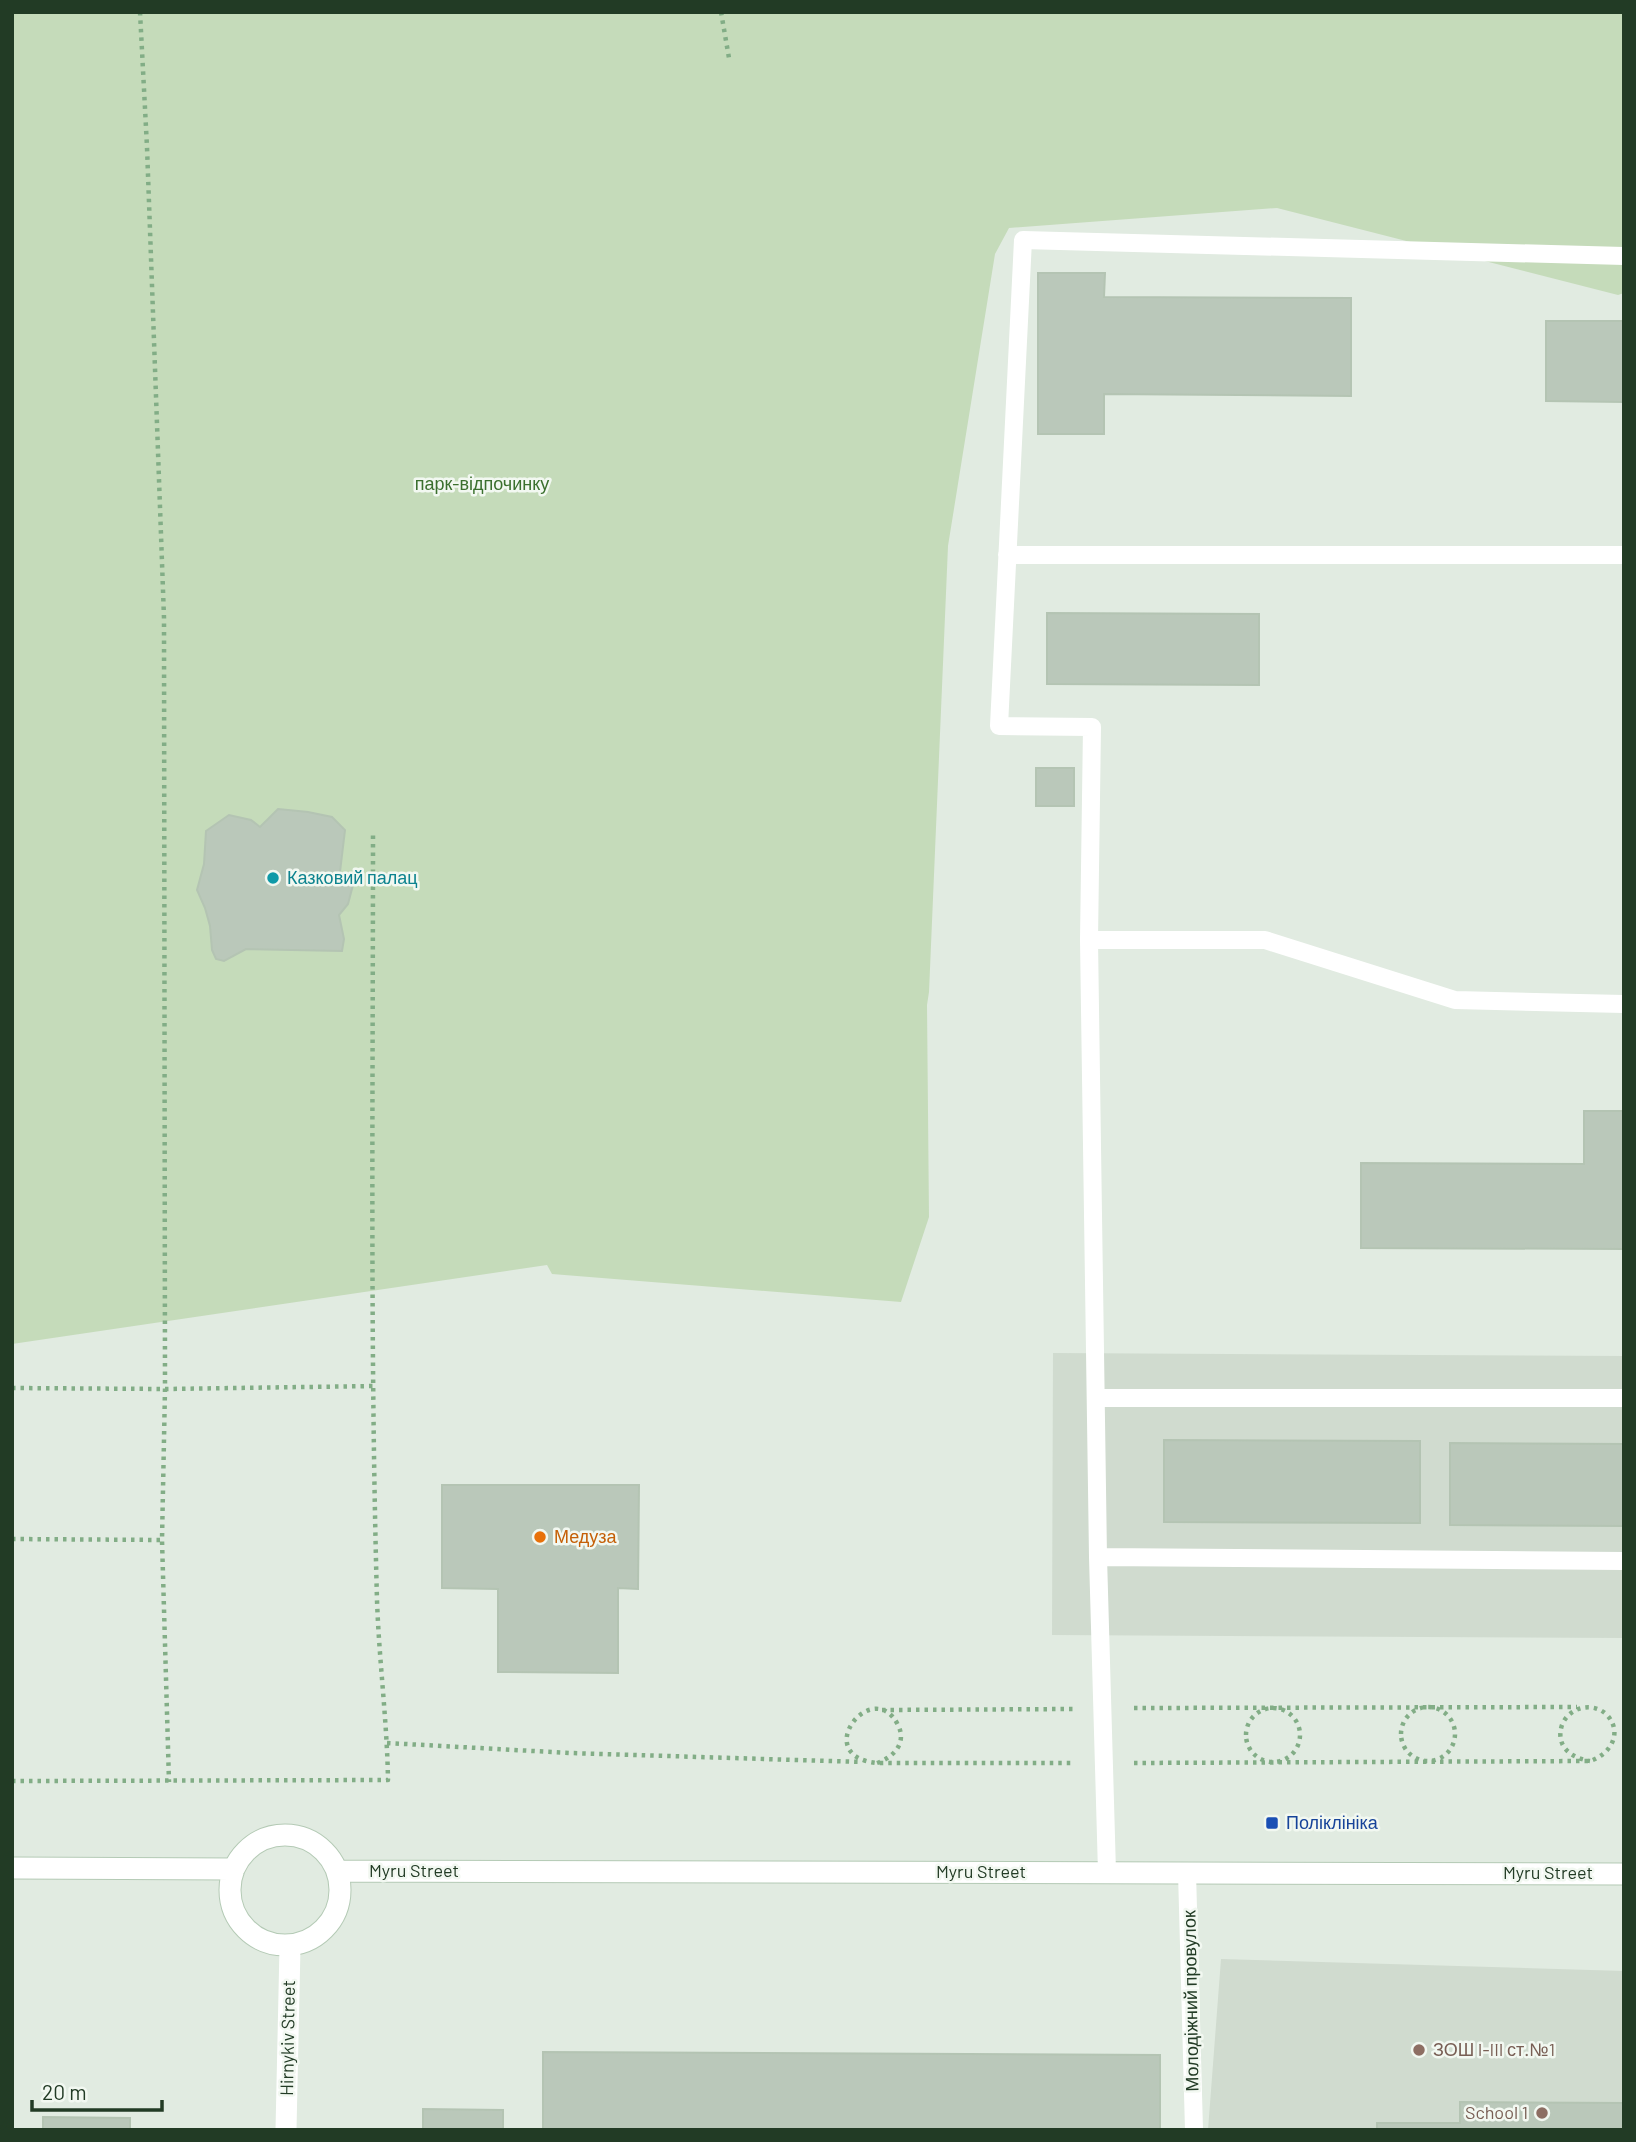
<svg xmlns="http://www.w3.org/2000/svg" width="1636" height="2142" font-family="Barlow,sans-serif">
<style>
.built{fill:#d0dbcf}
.green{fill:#c5dbba}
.building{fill:#bac8ba;stroke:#b4c4b3;stroke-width:2}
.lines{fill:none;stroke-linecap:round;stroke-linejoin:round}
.secondary-casing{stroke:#b4cab5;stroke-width:23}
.path{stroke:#82ad86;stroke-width:4.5;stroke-dasharray:3.5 5;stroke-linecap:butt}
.service{stroke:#fff;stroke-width:18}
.minor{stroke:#fff;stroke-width:21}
.secondary{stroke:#fff;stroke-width:21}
.culture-dot{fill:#0f9aa8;stroke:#f2f8f1;stroke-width:2.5}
.food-dot{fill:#e8710a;stroke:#f2f8f1;stroke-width:2.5}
.transit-dot{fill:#1a4fb4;stroke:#f2f8f1;stroke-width:2.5}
.education-dot{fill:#8d6e63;stroke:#f2f8f1;stroke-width:2.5}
.labels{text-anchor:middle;stroke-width:5;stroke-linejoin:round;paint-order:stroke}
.park-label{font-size:18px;fill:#3b702e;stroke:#f2f8f1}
.culture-label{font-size:18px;fill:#0d838f;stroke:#f2f8f1;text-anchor:start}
.food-label{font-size:18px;fill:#c56008;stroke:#f2f8f1;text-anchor:start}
.transit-label{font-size:18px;fill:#164399;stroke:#f2f8f1;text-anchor:start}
.street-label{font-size:18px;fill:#223b25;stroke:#f2f8f1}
.education-label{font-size:18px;fill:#785e54;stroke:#f2f8f1;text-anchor:start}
</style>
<rect width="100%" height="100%" fill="#e1ebe1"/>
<!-- built -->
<path class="built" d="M1053 1353 1624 1356V1638L1052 1635Z
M1221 1959 1624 1971V2130H1208Z"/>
<!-- green -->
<path class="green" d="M12 12H1624V293L1618 295 1277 208 1009 228 995 254 948 546 929 992 927 1005 929 1217 901 1302 552 1274 547 1265 12 1344Z"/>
<!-- building -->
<path class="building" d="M1038 273H1105L1104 297 1351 298V396L1104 394V434H1038Z
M1546 321H1624V402L1546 401Z
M1047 613 1259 614V685L1047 684Z
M1036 768H1074V806H1036Z
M278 809 308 812 332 817 345 830 340 872 353 885 348 904 339 915 344 939 342 951 246 949 224 961 216 959 212 950 210 926 205 908 197 890 204 864 206 831 229 815 251 820 260 827Z
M1584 1111H1624V1249L1361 1248V1163L1584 1164Z
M1164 1440 1420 1441V1523L1164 1522Z
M1450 1443 1624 1444V1526L1450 1525Z
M442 1485H639L638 1589 618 1588V1673L498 1672V1589L442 1588Z
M543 2052 1160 2055V2130H543Z
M1460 2102 1624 2103V2130H1377V2123H1460Z
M423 2109 503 2110V2130H423Z
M43 2117 130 2118V2130H43Z"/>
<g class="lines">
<!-- secondary casing -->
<g class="secondary-casing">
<path id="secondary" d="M230 1890a55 55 0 1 1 110 0a55 55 0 1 1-110 0Z
M12 1868 234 1869
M338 1871 1624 1874"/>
</g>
<!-- path -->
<path class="path" d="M140 12 147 147 164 618 165 1389 162 1540 169 1782
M721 12 729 58
M12 1388 165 1389 374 1386
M12 1539 162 1540
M1401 1734a27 27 0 1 1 54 0a27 27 0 1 1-54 0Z
M1134 1708 1577 1707
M1246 1735a27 27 0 1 1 54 0a27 27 0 1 1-54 0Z
M882 1710 1073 1709
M387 1743 570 1753 862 1762
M877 1763C894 1757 907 1743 898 1725 873 1675 809 1756 877 1763H1073
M1134 1763 1590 1761C1609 1755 1624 1734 1607 1715 1593 1701 1569 1707 1562 1725 1555 1746 1571 1758 1590 1761
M12 1781 388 1780C387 1720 379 1660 377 1600 370 1345 373 1089 373 833"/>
<!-- service -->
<path class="service" d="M1007 555H1624
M1089 940 1092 727 999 726 1023 240 1624 256
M1096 1398H1624
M1098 1557 1624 1561
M1107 1872 1098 1557 1089 940H1265L1455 1000 1624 1004
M1187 1872 1194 2130"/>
<!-- minor -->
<path class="minor" d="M286 2130 290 1947"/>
<!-- secondary -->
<use href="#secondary" class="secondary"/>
</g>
<!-- markers -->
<circle class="culture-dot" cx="273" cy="878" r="7"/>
<circle class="food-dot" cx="540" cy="1537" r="7"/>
<rect class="transit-dot" x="1265" y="1816" width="14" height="14" rx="3.5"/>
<g class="education-dot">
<circle cx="1419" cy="2050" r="7"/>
<circle cx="1542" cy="2113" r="7"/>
</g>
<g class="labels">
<!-- park labels -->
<g class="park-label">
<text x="482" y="490">парк-відпочинку</text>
</g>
<!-- culture labels -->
<g class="culture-label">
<text x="287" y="884">Казковий палац</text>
</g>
<!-- food labels -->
<g class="food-label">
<text x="554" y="1543">Медуза</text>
</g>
<!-- transit labels -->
<g class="transit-label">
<text x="1286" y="1829">Поліклініка</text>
</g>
<!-- street labels -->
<g class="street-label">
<text x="414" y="1877">Myru Street</text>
<text x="981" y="1878">Myru Street</text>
<text x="1548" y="1879">Myru Street</text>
<text transform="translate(1191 2001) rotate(-91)" y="6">Молодіжний провулок</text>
<text transform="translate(288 2038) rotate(-89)" y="6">Hirnykiv Street</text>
</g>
<!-- education labels -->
<g class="education-label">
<text x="1433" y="2056">ЗОШ I-III ст.№1</text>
<text x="1528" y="2119" text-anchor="end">School 1</text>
</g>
</g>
<!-- border -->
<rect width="1636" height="2142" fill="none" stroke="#223b25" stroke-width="28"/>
<!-- scale -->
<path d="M32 2100v10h130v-10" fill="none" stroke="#223b25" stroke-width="3.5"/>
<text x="42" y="2100" font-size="21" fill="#223b25" stroke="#f2f8f1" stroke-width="5" paint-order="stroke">20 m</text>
</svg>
